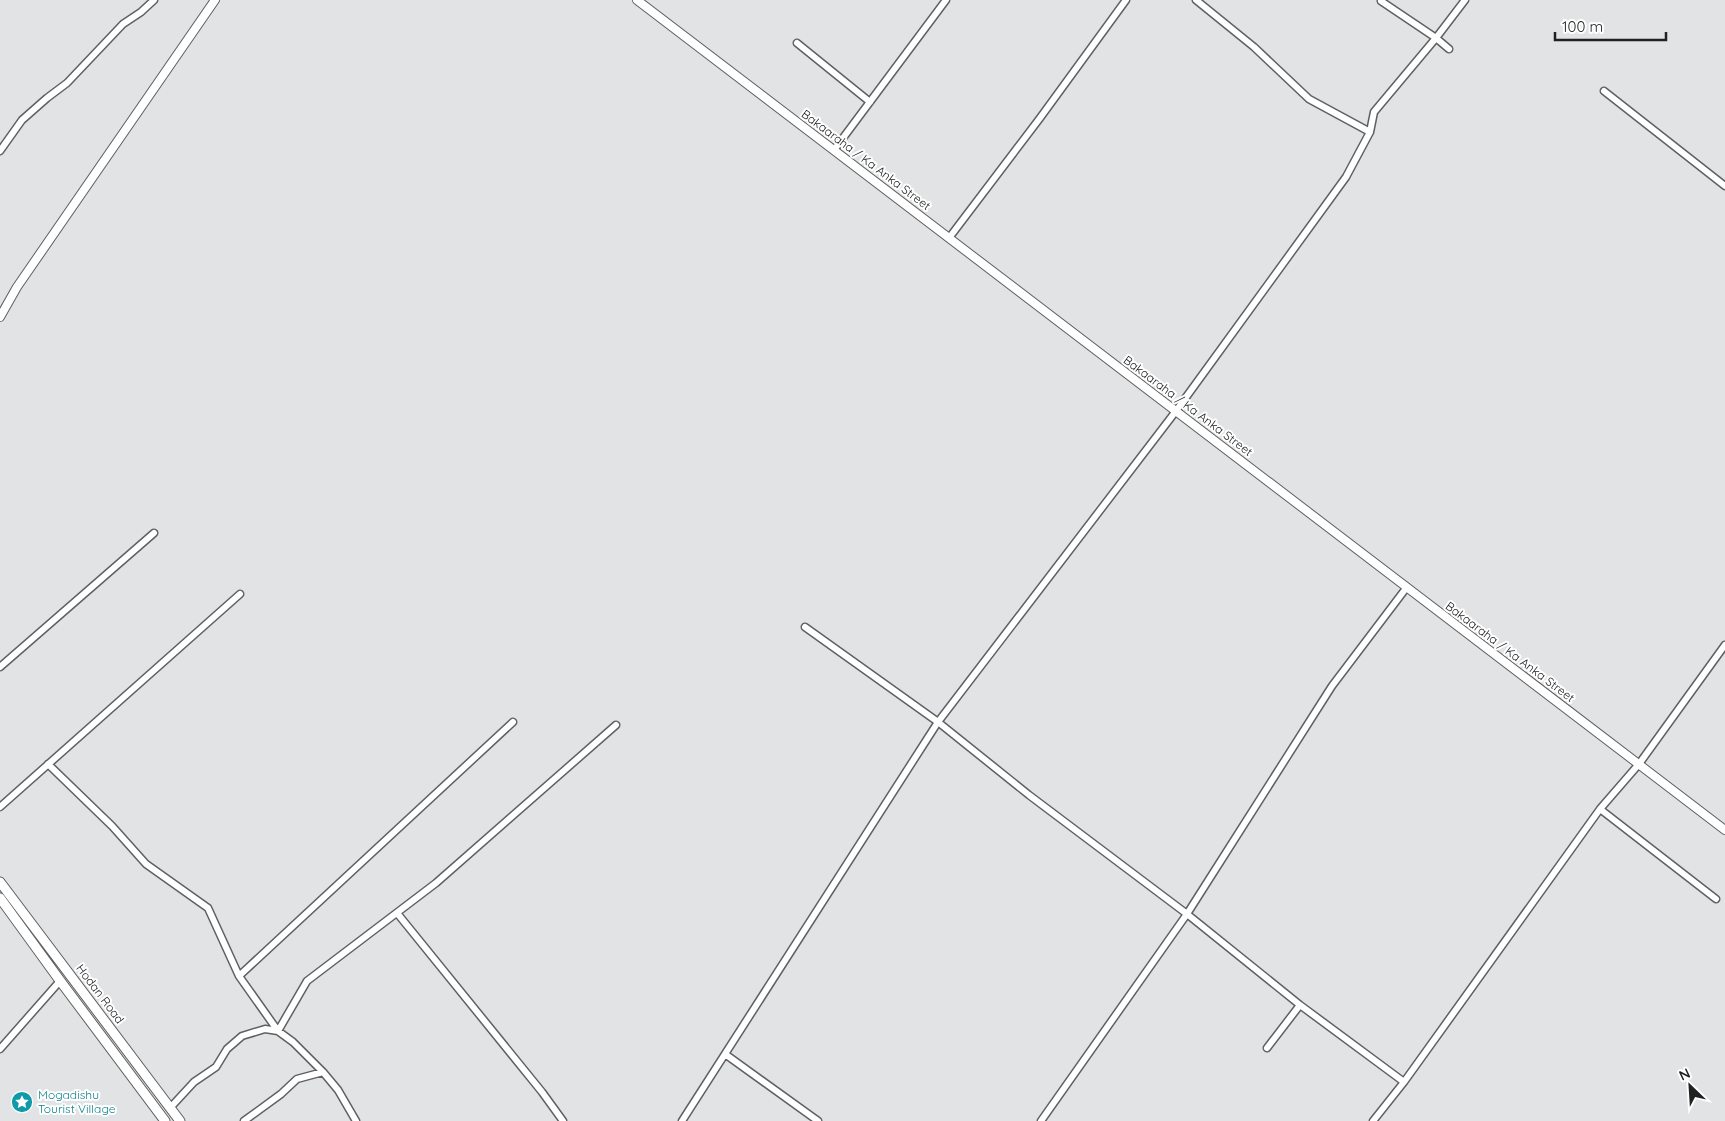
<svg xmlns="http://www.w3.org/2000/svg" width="1725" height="1121" font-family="Quicksand,sans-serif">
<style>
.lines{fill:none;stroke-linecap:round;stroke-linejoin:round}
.minor-casing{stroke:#5f6062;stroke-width:9}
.tertiary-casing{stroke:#5f6062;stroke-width:10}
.secondary-casing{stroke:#5f6062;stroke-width:11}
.minor{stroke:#fff;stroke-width:6}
.tertiary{stroke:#fff;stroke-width:8}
.secondary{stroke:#fff;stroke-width:9}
.labels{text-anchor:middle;stroke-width:4;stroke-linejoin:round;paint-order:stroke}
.street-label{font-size:12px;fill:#202121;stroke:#fff}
.culture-label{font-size:12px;fill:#0d838f;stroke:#fff;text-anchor:start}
</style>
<rect width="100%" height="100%" fill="#e1e3e4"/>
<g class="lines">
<!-- minor casing -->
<g class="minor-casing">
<path id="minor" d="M1196 0 1254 47 1309 99 1370 132
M1381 1 1436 38 1449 49
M797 43 870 102
M1604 91 1725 186
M834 150 946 0
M0 151 22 120 47 98 67 83 123 24 141 12 154 0
M949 238 1040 118 1126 0
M805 627 938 722 1029 795 1187 914 1041 1121
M0 667 154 533
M48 764 112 826 146 864 208 908 239 976 278 1031 307 981 436 883 616 725
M0 807 240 594
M1600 809 1716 899
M397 913 542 1092 563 1121
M239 976 513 722
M1267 1048 1300 1005
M0 1049 60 981
M725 1054 818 1121
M1404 1082 1300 1005 1187 914 1332 686 1407 587
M170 1108 194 1082 216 1067 227 1049 242 1036 265 1029 278 1031 293 1042 323 1072
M244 1121 281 1094 297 1079 323 1072 338 1090 356 1121
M682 1121 938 722 1176 411 1346 177 1370 132 1374 112 1436 38 1465 0
M1373 1121 1404 1082 1600 809 1639 764 1725 645"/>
</g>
<!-- tertiary casing -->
<g class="tertiary-casing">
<path id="tertiary" d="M637 0 1725 830
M0 317 17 287 215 0"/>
</g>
<!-- secondary casing -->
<g class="secondary-casing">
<path id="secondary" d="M0 882 180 1121
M0 898 61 982 165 1121"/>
</g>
<!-- minor -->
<use href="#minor" class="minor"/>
<!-- tertiary -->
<use href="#tertiary" class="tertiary"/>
<!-- secondary -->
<use href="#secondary" class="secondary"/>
</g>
<!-- icons -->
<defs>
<g id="sight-disc" transform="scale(1.125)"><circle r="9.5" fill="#0f9aa8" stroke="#fff"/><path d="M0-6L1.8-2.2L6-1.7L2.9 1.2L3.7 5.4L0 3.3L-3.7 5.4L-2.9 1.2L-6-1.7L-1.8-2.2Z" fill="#fff"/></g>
</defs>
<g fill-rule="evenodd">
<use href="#sight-disc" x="22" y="1102"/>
</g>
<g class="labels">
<!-- street labels -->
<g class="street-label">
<text transform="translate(866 160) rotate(37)" y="4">Bakaaraha / Ka Anka Street</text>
<text transform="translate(1188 406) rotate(37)" y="4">Bakaaraha / Ka Anka Street</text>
<text transform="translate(1510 652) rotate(37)" y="4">Bakaaraha / Ka Anka Street</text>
<text transform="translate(100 994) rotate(53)" y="4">Hodan Road</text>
</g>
<!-- culture labels -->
<g class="culture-label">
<text x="38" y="1099">Mogadishu<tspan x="38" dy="14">Tourist Village</tspan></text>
</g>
</g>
<!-- north arrow -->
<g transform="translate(1690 1086) rotate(335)" stroke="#ffffff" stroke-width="4" paint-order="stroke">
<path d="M0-4L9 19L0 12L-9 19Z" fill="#202121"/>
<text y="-8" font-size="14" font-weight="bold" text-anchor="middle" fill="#202121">N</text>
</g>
<!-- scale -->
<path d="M1555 32v8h111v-8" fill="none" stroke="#202121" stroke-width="2.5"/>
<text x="1562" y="32" font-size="15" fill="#202121" stroke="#ffffff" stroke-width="4" paint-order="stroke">100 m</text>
</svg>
